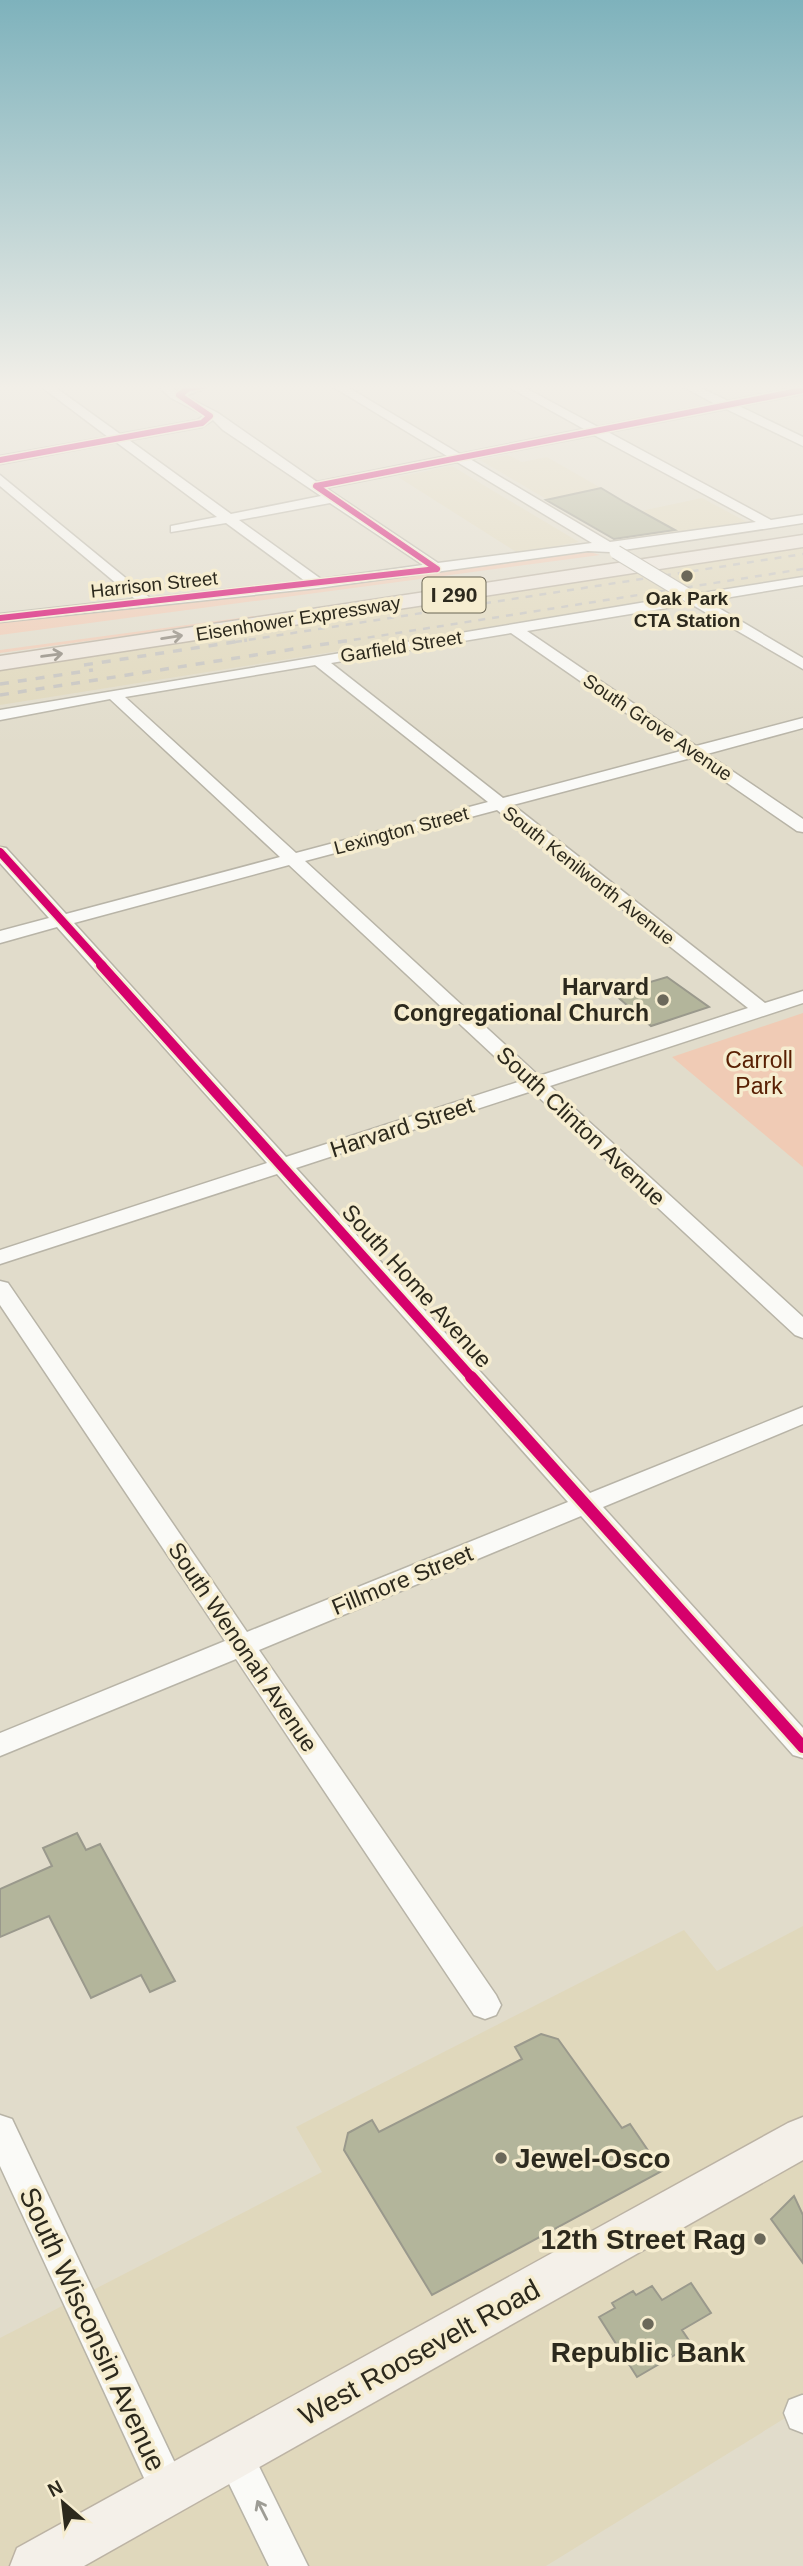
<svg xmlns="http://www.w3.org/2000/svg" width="803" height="2566" font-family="Helvetica,sans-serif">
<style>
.built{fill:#e0d8bc}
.green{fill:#f0cbb5}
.building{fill:#b3b59b;stroke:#9a998c;stroke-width:2}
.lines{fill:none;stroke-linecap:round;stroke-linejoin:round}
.minor-casing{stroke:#b8b4a7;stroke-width:3}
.major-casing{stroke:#bcb3a4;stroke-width:3}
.highway-casing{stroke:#bcb3a4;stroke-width:3}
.minor{fill:#fafaf7;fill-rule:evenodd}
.major{fill:#f4f0e9;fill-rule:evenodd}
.highway{fill:#efe8df;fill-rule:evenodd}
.rail-far1{stroke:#c5c3bf;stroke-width:2.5;stroke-dasharray:7 7;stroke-linecap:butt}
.rail{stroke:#c5c3bf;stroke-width:3.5;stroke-dasharray:9 9;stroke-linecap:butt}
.minor-bridge-casing{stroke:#b8b4a7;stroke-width:15;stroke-linecap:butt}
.minor-bridge{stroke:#fafaf7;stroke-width:13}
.cycleway-far3-casing{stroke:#f6edd0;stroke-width:9}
.cycleway-far2-casing{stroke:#f6edd0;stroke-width:11}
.cycleway-far1-casing{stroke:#f6edd0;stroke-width:14}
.cycleway-casing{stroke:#f6edd0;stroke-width:17}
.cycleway-far3{stroke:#d6006c;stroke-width:6}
.cycleway-far2{stroke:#d6006c;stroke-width:8}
.cycleway-far1{stroke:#d6006c;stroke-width:10}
.cycleway{stroke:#d6006c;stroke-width:12}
.oneway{stroke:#8e887e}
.oneway2{stroke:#9d9c95}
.poi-dot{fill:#6b685a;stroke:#f6edd0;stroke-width:2.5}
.labels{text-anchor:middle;stroke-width:7;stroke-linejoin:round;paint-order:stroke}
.far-street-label{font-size:19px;fill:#2c291d;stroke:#f6edd0}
.far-poi-label{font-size:19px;font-weight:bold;fill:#2c291d;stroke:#f6edd0}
.shield{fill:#f6edd0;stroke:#696453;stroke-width:2}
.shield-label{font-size:21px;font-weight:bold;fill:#2c291d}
.poi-label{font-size:23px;font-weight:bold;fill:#2c291d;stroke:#f6edd0;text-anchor:end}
.park-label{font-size:23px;fill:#592004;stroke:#f6edd0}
.street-label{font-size:23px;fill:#2c291d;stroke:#f6edd0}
.near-poi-label{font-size:28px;font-weight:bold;fill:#2c291d;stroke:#f6edd0;text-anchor:start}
.near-street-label{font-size:28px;fill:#2c291d;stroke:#f6edd0}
</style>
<rect width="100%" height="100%" fill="#e1dccb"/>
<!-- built -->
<path class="built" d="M508 455 522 462 547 457 641 511 702 498 747 522 619 542 480 460Z
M452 466 490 489 579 542 518 553 398 477Z
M803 548V577L0 705V670Z
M803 1926V2407L546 2566H0V2338L322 2172 296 2127 684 1930 717 1971Z"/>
<!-- green -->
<path class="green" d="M587 551 600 555 0 635V621Z
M254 616 255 618 0 653V650Z
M803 1013V1167L672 1057Z"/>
<!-- building -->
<path class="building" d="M601 488 626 503 675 530 614 539 546 500Z
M667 977 709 1007 651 1026 613 993Z
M77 1833 86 1850 100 1844 175 1981 150 1992 141 1975 91 1998 49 1916 0 1937V1889L52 1866 43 1848Z
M541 2034 558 2039 622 2128 630 2124 662 2171 432 2295 344 2150 348 2133 372 2120 379 2132 522 2059 515 2047Z
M794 2196 803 2215V2263L771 2219Z
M691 2283 711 2313 682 2330 692 2345 637 2377 599 2317 615 2308 612 2303 633 2291 636 2295 652 2286 662 2300Z"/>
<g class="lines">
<!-- minor casing -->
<g class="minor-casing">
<path id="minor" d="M39 385H52L120 434 198 420 204 415 171 398 157 385H169L177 391 187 385H214L185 396 218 413 317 482 447 456 330 385H344L460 454 584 429 505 385H520L598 427 715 404 680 385H695L728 401 803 386V394L739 406 803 437V446L726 409 608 432 771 520 803 515V523L610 552 588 551 318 588 0 622V614L135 599 0 486V475L150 598 305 581 226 523 171 532V526L217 517 116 442 0 464V456L108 437ZM213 420 223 430 321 496 231 514 129 440 202 427ZM594 435 756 522 610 542 470 459ZM457 462 592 543 438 563 326 488ZM330 503 423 565 321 579 239 520Z
M803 577V585L707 601 803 658V669L691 604 527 631 696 746 803 718V728L707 754 803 819V832L797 831 691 758 513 805 765 1003 803 991V1003L550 1086 803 1317V1338L795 1335 532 1091 296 1168 590 1493 803 1407V1424L603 1507 803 1728V1758L793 1755 581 1516 259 1650 496 1995 501 2005 496 2015 485 2019 474 2015 236 1659 0 1756V1733L225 1641 0 1305V1281L8 1283 247 1632 568 1502 277 1174 0 1264V1250L267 1163 57 927 0 943V931L49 918 0 863V847L6 848 66 914 280 857 110 699 0 720V710L682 596 689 592 696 594ZM511 633 681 751 503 798 331 663ZM315 665 488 802 296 853 125 697ZM497 810 748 1008 539 1076 305 861ZM289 865 521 1081 286 1157 74 923Z
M0 2115 12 2119 182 2478 188 2491 182 2504 169 2510 156 2504 0 2166Z
M802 2395H803V2433L790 2428 784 2413 789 2400Z
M234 2436 247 2442 308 2566H269L215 2455 221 2442Z"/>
</g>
<!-- major casing -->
<g class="major-casing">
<path id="major" d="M803 2117V2160L84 2566H10L17 2548 788 2123Z"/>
</g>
<!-- highway casing -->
<g class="highway-casing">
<path id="highway" d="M803 535V547L0 670V656Z"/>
</g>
<!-- minor -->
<use href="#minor" class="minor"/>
<!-- major -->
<use href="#major" class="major"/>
<!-- highway -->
<use href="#highway" class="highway"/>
<!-- rail-far1 -->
<path class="rail-far1" d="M235 642 803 554
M340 642 803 569"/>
<!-- rail -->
<path class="rail" d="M84 665 247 640
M0 684 93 670
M0 695 351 640"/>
<!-- minor-bridge casing -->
<g class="minor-bridge-casing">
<path id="minor-bridge" d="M616 552 689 596"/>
</g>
<!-- minor-bridge -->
<use href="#minor-bridge" class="minor-bridge"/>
<!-- cycleway-far3 casing -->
<g class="cycleway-far3-casing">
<path id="cycleway-far3" d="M0 460 202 423 210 416 179 395 189 388 208 385
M316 486 803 390
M316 486 437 569
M0 618 437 569"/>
</g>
<!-- cycleway-far2 casing -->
<g class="cycleway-far2-casing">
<path id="cycleway-far2" d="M0 852 103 966"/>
</g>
<!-- cycleway-far1 casing -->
<g class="cycleway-far1-casing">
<path id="cycleway-far1" d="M101 965 473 1379"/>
</g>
<!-- cycleway casing -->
<g class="cycleway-casing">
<path id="cycleway" d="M471 1377 803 1747"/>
</g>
<!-- cycleway-far3 -->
<use href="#cycleway-far3" class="cycleway-far3"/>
<!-- cycleway-far2 -->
<use href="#cycleway-far2" class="cycleway-far2"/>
<!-- cycleway-far1 -->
<use href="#cycleway-far1" class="cycleway-far1"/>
<!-- cycleway -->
<use href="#cycleway" class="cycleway"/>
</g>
<!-- one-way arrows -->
<defs><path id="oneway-shaft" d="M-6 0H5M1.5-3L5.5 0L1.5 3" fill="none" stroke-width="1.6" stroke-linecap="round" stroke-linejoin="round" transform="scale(1.75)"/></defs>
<g class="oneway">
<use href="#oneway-shaft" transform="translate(172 637) rotate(-9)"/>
<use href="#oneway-shaft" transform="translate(52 655) rotate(-8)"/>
</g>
<use class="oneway2" href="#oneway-shaft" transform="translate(262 2510) rotate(-117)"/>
<!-- sky -->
<linearGradient id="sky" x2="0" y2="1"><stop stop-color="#7eb2bc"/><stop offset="0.52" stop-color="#f2efe8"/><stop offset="1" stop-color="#f2efe8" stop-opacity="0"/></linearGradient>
<rect width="803" height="744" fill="url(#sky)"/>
<!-- markers -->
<g class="poi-dot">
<circle cx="687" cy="576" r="7"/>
<circle cx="663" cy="1000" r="7"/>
<circle cx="501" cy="2158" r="7"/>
<circle cx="760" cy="2239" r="7"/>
<circle cx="648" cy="2324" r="7"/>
</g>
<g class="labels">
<!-- far-street labels -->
<g class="far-street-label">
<text transform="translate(154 584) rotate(-6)" y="7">Harrison Street</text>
<text transform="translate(298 618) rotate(-9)" y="7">Eisenhower Expressway</text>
<text transform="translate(401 646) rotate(-9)" y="7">Garfield Street</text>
<text transform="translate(658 727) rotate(34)" y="7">South Grove Avenue</text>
<text transform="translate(401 830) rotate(-15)" y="7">Lexington Street</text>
<text transform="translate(589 875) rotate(38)" y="7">South Kenilworth Avenue</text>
</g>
<!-- far-poi labels -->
<g class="far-poi-label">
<text x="687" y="605">Oak Park<tspan x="687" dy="22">CTA Station</tspan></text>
</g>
<!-- shield labels -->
<rect class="shield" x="422.5" y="577.5" width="63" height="35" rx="5"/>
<g class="shield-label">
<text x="454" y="602">I 290</text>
</g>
<!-- poi labels -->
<g class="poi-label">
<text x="649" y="995">Harvard<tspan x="649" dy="26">Congregational Church</tspan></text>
</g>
<!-- park labels -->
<g class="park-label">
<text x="759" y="1068">Carroll<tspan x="759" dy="26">Park</tspan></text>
</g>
<!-- street labels -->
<g class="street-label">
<text transform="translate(581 1126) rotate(43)" y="8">South Clinton Avenue</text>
<text transform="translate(402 1127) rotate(-18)" y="8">Harvard Street</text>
<text transform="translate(417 1286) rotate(48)" y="8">South Home Avenue</text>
<text transform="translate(402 1580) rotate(-22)" y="8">Fillmore Street</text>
<text transform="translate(243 1647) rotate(56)" y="8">South Wenonah Avenue</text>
</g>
<!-- near-poi labels -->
<g class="near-poi-label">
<text x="515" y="2168">Jewel-Osco</text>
<text x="746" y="2249" text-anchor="end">12th Street Rag</text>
<text x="648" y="2362" text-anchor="middle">Republic Bank</text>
</g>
<!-- near-street labels -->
<g class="near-street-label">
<text transform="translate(93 2329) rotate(65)" y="10">South Wisconsin Avenue</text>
<text transform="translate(419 2352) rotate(-29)" y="10">West Roosevelt Road</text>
</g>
</g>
<!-- north arrow -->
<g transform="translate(63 2503) rotate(332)" stroke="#f6edd0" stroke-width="5" paint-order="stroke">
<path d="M0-5L12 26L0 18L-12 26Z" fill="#2c291d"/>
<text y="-10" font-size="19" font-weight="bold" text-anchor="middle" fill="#2c291d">N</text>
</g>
</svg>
